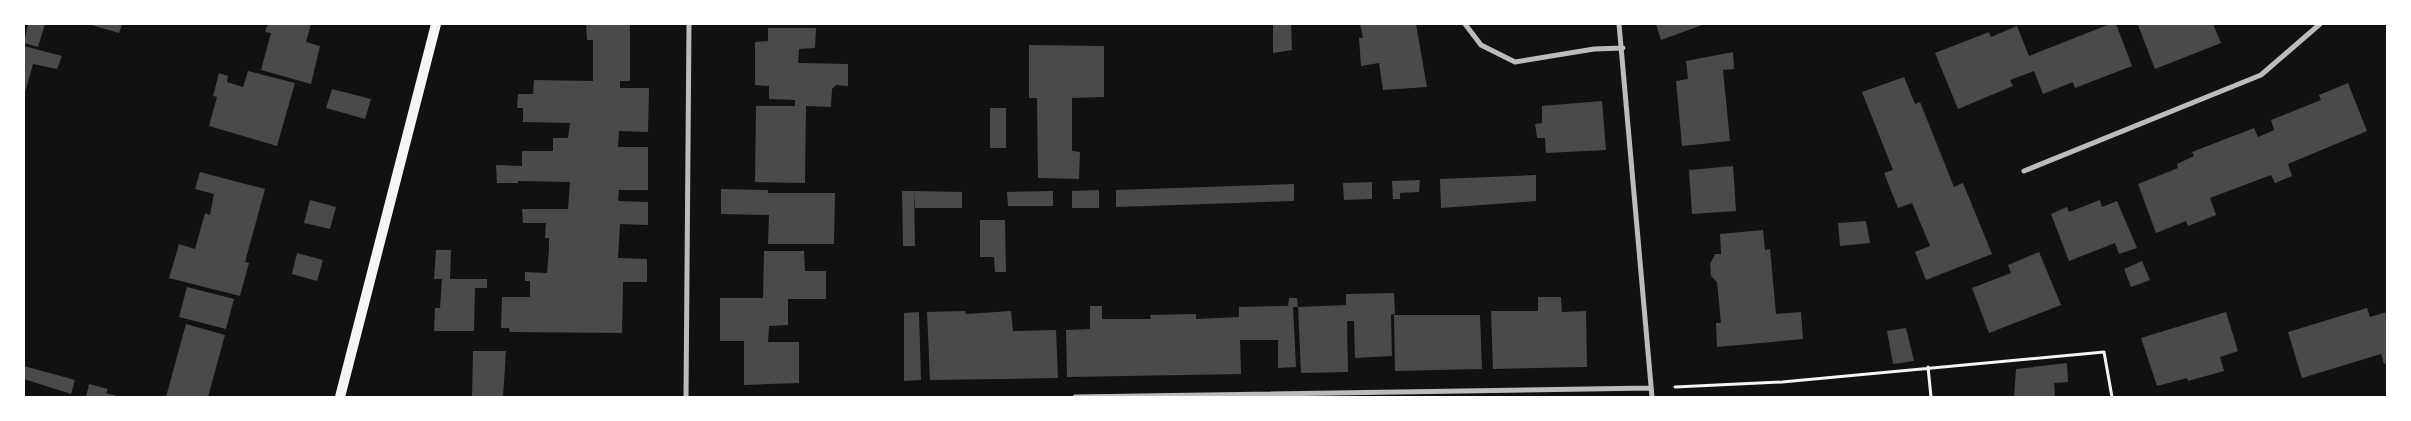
<svg xmlns="http://www.w3.org/2000/svg" width="2411" height="421" font-family="Overpass,sans-serif">
<style>
.building{fill:#4a4a4a}
.lines{fill:none;stroke-linecap:round;stroke-linejoin:round}
.path{stroke:#f5f5f5;stroke-width:3}
.minor{stroke:#bcbcbc;stroke-width:5}
.secondary{stroke:#f5f5f5;stroke-width:10}
</style>
<rect width="100%" height="100%" fill="#111"/>
<!-- building -->
<path class="building" d="M28 24H45L38 47 24 43Z
M88 24H122L119 33Z
M268 24H311L306 42 320 46 311 84 261 70 271 33 265 32Z
M586 24H630V81H620V88H649L648 132 619 131 618 147H648V190H619L618 201 648 202V225L620 224 618 258 647 259V282H623L622 333 510 332 509 328H501L502 297H530V281H525V272L547 273 549 251V238H545L546 223H523L522 209H568L570 182 518 181V183H497L496 165 522 166V151H553V138H568L570 123 523 122V108H517L518 94H533L534 80 593 81V40H587Z
M1273 24H1291L1292 50 1273 53Z
M1360 24H1416L1427 87 1383 90 1379 63 1361 66 1359 38H1363Z
M1656 24H1705L1661 40Z
M2110 24H2116L2132 66 2075 88 2073 82 2043 94 2034 71 2010 80 2013 86 1958 109 1935 53 1989 32 1991 37 2017 26 2029 56Z
M2142 24H2213L2221 43 2155 69 2138 25Z
M768 28H816L815 48 799 49 798 63 848 64V86L836 85 832 89 831 107 806 106 805 183 755 182 756 106H795V100L769 99V86L755 85V42L768 41Z
M1029 45 1104 46V97L1072 98V151L1080 152 1079 179 1038 178 1037 98H1029Z
M24 46 62 56 57 69 33 64 24 96Z
M1733 52 1734 69 1723 70 1730 141 1682 146 1676 81 1688 79 1686 61Z
M248 71 295 83 277 146 209 126 217 97 213 96 219 73 228 76 227 82 243 87Z
M1904 77 1915 104 1920 102 1954 187 1963 183 1992 254 1926 280 1915 252 1930 246 1912 203 1898 208 1884 173 1893 170 1862 92Z
M2348 83 2367 131 2288 164 2292 176 2275 183 2271 175 2210 198 2216 215 2188 226 2186 221 2156 233 2138 184 2178 168 2177 164 2194 156 2192 152 2254 128 2258 137 2274 130 2271 120 2321 100 2319 95Z
M332 89 371 99 365 119 326 108Z
M1602 101 1606 150 1546 153 1545 138H1537L1536 130 1535 124 1542 123V106Z
M990 108H1006V148H990Z
M1733 166 1736 211 1692 214 1689 170Z
M200 172 265 189 245 262 249 263 240 296 169 278 179 244 195 249 205 213 210 215 214 194 195 189Z
M1536 175V201L1441 208 1440 179Z
M1420 180 1419 192 1400 193V199H1393L1392 181Z
M1372 182V199L1344 200 1343 183Z
M1294 184V201L1116 207V190Z
M721 189 768 190V193H835L834 244H768L769 215 721 214Z
M1099 190V208H1072V191Z
M902 191H914L915 246H903Z
M914 191 962 192V208H915Z
M1053 191V206H1008L1007 192Z
M310 200 336 207 330 229 304 223Z
M2100 200 2102 207 2117 201 2137 248 2119 254 2115 243 2069 261 2051 214 2067 207 2069 212Z
M980 220H1005L1006 272H995L994 257H980Z
M1866 221 1870 243 1840 246 1838 223Z
M1763 230 1765 250 1770 249 1776 314 1801 312 1803 339 1717 347 1716 323H1721L1717 282 1711 276 1710 264 1715 254H1721L1720 234Z
M436 250H451L450 279H487V288H475L474 331H434L435 308H440L442 279H434Z
M764 251H804L805 271H826V299H788V325L769 326 768 342H799V383L744 385V341H720V298H763Z
M2039 252 2061 305 1989 333 1972 288 2011 273 2008 265Z
M297 253 323 260 317 281 292 274Z
M2142 261 2150 280 2131 287 2124 269Z
M187 287 234 299 226 329 179 317Z
M1394 293 1395 314 1391 315 1392 356 1355 358 1354 321H1347L1348 372 1301 373 1298 307 1346 305V294Z
M1538 297H1561L1562 312 1586 311 1587 367 1493 369 1491 311H1538Z
M1289 298H1297L1298 307H1293L1296 367 1278 368V340H1240L1241 374 1067 377 1066 330 1090 329V306H1102V319H1151L1150 315 1196 314V319L1239 317V307L1288 306Z
M2367 308 2370 317 2387 312V363L2384 364 2381 354 2302 378 2288 332Z
M965 311 966 314 1011 311 1013 331 1056 330 1058 378 930 380 927 312Z
M919 312 921 380 904 381V313Z
M2226 312 2238 351 2220 357 2224 371 2188 381 2187 378 2157 386 2141 338Z
M1394 315H1480L1482 369 1395 371Z
M186 324 225 335 208 397H166Z
M1906 328 1914 361 1893 364 1887 331Z
M473 351H506L503 397H472Z
M2067 363 2068 382 2054 383 2055 397H2014L2016 369Z
M24 366 75 380 71 394 24 379Z
M89 384 108 389 106 393 120 397H86Z"/>
<g class="lines">
<!-- path -->
<path class="path" d="M1928 367 1931 397
M1675 387 1782 382 2104 352 2112 397"/>
<!-- minor -->
<path class="minor" d="M1465 24 1481 45 1515 62 1594 49 1623 48
M1619 24 1652 397
M2024 171 2261 75 2320 24
M686 397 689 24
M1075 397 1651 388"/>
<!-- secondary -->
<path class="secondary" d="M340 397 436 24"/>
</g>
<!-- border -->
<rect width="2411" height="421" fill="none" stroke="#ffffff" stroke-width="50"/>
</svg>
